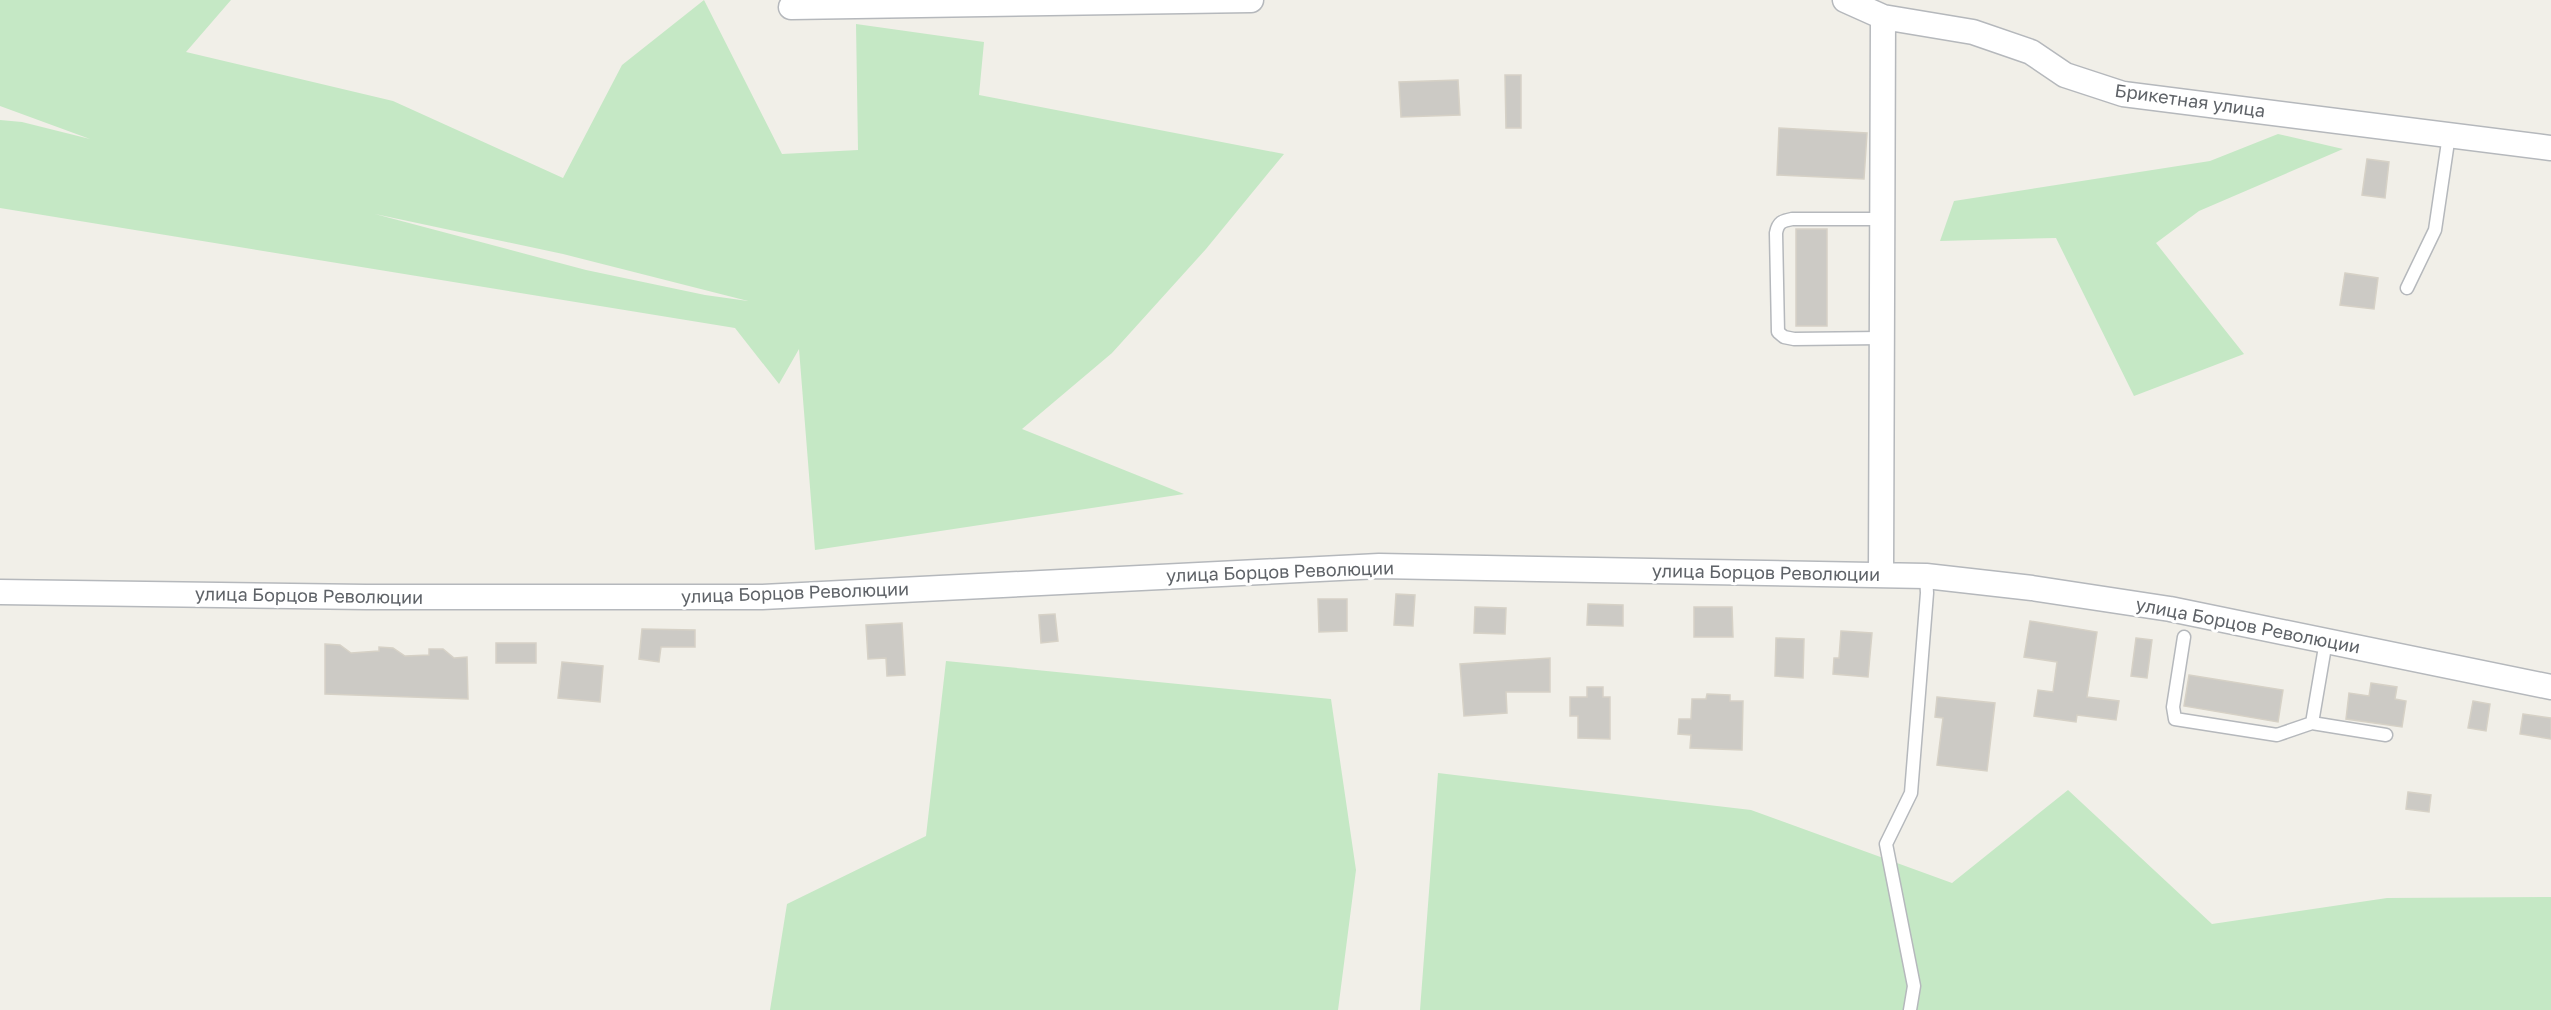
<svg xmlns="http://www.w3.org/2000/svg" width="2551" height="1010" font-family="'Golos Text',sans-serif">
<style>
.green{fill:#c5e8c5;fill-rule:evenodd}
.building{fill:#cccac5;stroke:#d6d1c6;stroke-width:1.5}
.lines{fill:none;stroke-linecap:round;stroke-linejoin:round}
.lane-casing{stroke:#b5b8bc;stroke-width:15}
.street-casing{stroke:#b5b8bc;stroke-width:27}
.lane{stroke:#fff;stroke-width:12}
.street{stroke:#fff;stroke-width:24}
.labels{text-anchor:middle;stroke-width:6;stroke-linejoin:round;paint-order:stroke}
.street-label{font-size:18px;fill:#5f6368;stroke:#fff}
</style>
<rect width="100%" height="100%" fill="#f1efe8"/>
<!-- green -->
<path class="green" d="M0 0H231L186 52 393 101 563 178 622 65 704 0 782 154 858 150 856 24 984 42 979 95 1284 154 1206 249 1112 353 1022 429 1184 494 815 550 799 349 779 384 735 328 0 208V120L22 122 90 139 0 106ZM375 214 563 254 748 301 705 295 586 270Z
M2278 134 2343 149 2199 211 2156 243 2244 354 2134 396 2056 238 1940 241 1954 201 2210 161Z
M946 661 1331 699 1356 870 1338 1010H770L787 904 926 836Z
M1438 773 1751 810 1952 883 2068 790 2212 924 2387 898 2551 897V1010H1420Z"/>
<!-- building -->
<path class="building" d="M1505 75H1521V128H1506Z
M1458 80 1460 115 1401 117 1399 82Z
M1779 128 1867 133 1864 179 1777 175Z
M2367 159 2389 162 2385 198 2362 195Z
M1796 229H1827V326H1796Z
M2345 273 2378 278 2374 309 2340 305Z
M1396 594 1415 595 1413 626 1394 625Z
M1318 599H1347V631L1319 632Z
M1588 604 1623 605V626L1587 625Z
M1475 607 1506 608 1505 634 1474 633Z
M1694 607H1732L1733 637H1694Z
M1055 614 1058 641 1041 643 1039 615Z
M2030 621 2097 632 2087 697 2119 701 2116 720 2077 715 2076 722 2034 716 2038 690 2053 692 2057 662 2024 657Z
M902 623 905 675 887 676 886 658 868 659 866 625Z
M642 629 695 630V647H661L659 662 639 659Z
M1841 631 1872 633 1868 677 1833 674 1834 658H1839Z
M1776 638 1804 639 1803 678 1775 676Z
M2136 638 2152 640 2147 678 2131 676Z
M496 643H536V663H496Z
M325 644 340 645 351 653 379 651V647L393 648 405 656 429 655V649H443L454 658 467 657 468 699 325 694Z
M1550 658V692H1506L1507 713 1464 716 1460 664Z
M562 662 603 666 600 702 558 698Z
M2189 675 2283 690 2278 722 2184 706Z
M2371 683 2397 687 2395 699 2406 701 2402 727 2346 719 2349 693 2369 696Z
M1587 687H1603V697H1610V739L1578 738V716H1570V697H1587Z
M1707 694 1730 695V701H1743L1742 750 1690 748 1691 735 1678 734 1679 719H1691L1692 699H1706Z
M1937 697 1995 703 1987 771 1937 765 1943 718 1935 717Z
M2473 701 2490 704 2486 731 2468 728Z
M2523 714 2551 718V739L2520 734Z
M2408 792 2431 795 2429 812 2406 809Z"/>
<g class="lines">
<!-- lane casing -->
<g class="lane-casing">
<path id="lane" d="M2407 288 2435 230 2449 135
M1881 338 1794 339 1784 337 1778 332 1776 233C1778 222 1782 221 1792 219H1882
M2184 637 2173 707 2175 719 2277 735 2312 723 2326 641
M2312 723 2386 735
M1910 1010 1914 986 1886 844 1911 793 1927 593 1926 576"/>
</g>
<!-- street casing -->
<g class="street-casing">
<path id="street" d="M1845 0 1883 17 1973 32 2031 52 2065 75 2123 94 2551 148
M791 7 1251 0
M1881 575 1883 17
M0 592 366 597H762L1379 566 1926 576 2032 588 2170 609 2551 687"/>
</g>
<!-- lane -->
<use href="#lane" class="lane"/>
<!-- street -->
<use href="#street" class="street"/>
</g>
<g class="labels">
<!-- street labels -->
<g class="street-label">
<text transform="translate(2190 101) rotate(8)" y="6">Брикетная улица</text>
<text transform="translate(1280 572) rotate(-2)" y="6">улица Борцов Революции</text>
<text transform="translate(1766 573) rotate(1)" y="6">улица Борцов Революции</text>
<text transform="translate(795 593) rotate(-2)" y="6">улица Борцов Революции</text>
<text transform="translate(309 596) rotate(1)" y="6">улица Борцов Революции</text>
<text transform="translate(2248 626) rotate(11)" y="6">улица Борцов Революции</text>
</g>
</g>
</svg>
